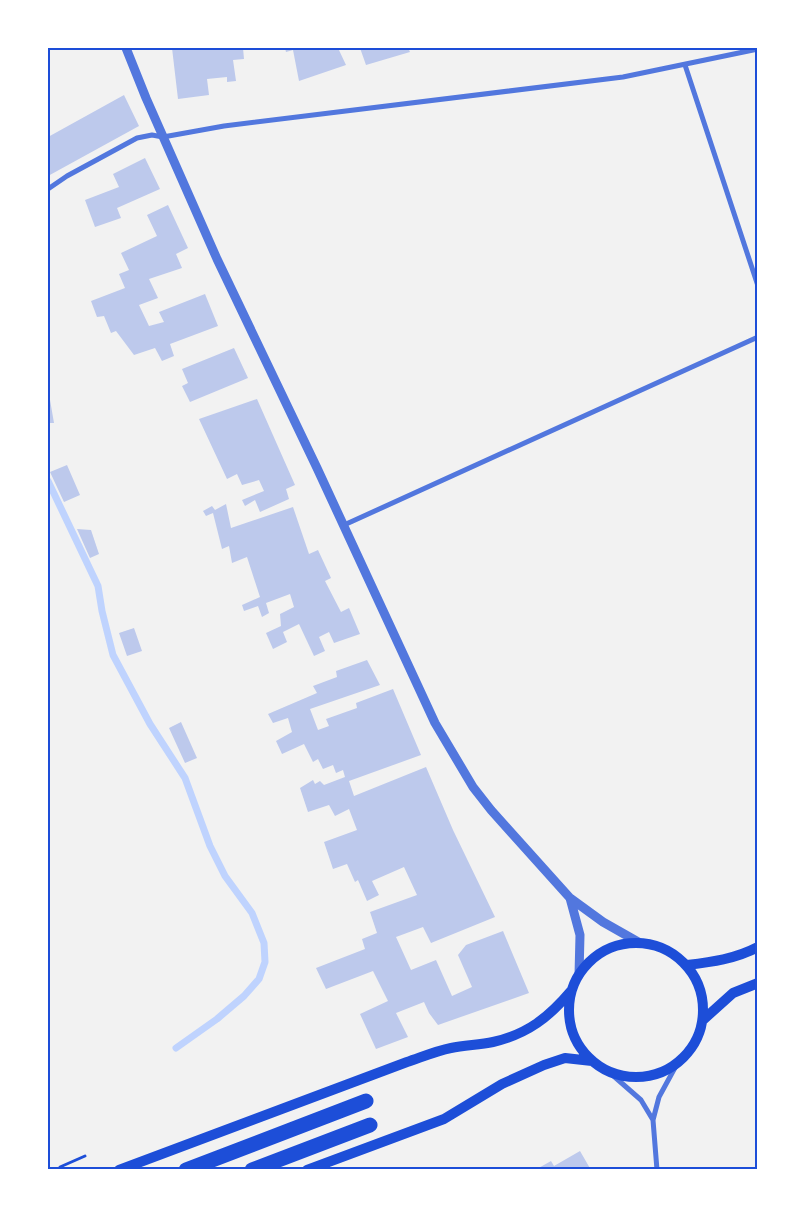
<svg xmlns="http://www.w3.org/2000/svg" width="805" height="1217" font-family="'Public Sans',sans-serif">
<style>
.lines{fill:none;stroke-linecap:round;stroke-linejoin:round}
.stream{stroke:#bfd3fe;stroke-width:7}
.building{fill:#bdc9ec}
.path{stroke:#1d4ed8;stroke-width:3}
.minor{stroke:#5277de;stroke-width:5}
.tertiary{stroke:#5277de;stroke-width:9}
.secondary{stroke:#1d4ed8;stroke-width:10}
.motorway{stroke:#1d4ed8;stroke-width:15}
.neatline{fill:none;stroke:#1d4ed8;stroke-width:2}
</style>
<rect width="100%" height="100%" fill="#f2f2f2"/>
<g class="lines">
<!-- stream -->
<path class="stream" d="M48 481 98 586 102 611 113 655 150 724 185 778 210 846 225 876 252 913 264 943 265 962 259 979 244 996 217 1019 176 1048"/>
</g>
<!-- building -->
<path class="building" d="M172 48H243L244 59 233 60 236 81 227 82V77L207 79 209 95 178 99Z
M285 48H338L346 65 299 81 293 50 286 52Z
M360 48H408L410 52 366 65Z
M124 95 139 126 48 176V137Z
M145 158 160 189 117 208 121 218 95 227 85 200 119 187 113 174Z
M168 205 188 248 176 254 182 268 149 279 158 298 139 305 149 326 164 322 159 312 205 294 218 326 170 344 174 356 162 361 155 348 134 355 116 331 111 333 104 316 97 317 91 301 125 288 119 274 129 270 121 253 157 236 147 215Z
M234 348 248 378 190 402 182 386 188 383 182 369Z
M48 394H49L54 423H48Z
M257 399 295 485 286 489 289 499 260 512 255 500 245 506 242 500 264 491 259 480 242 485 237 474 227 479 199 419Z
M67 465 80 495 64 502 50 472Z
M226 504 231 528 293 507 309 554 318 550 331 578 325 581 341 612 349 608 360 634 334 643 329 632 319 637 325 651 314 656 299 624 283 632 287 642 273 649 266 633 281 626 280 614 294 607 290 594 266 603 269 613 262 617 258 606 244 611 242 605 260 597 247 557 232 563 229 546 222 549 213 513 206 516 203 511 212 506 215 510Z
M77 529 91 530 99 554 90 558Z
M134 628 142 651 127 656 119 633Z
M367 660 380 685 310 709 318 730 329 726 326 719 357 708 356 703 393 689 421 755 349 781 354 796 426 767 453 830 495 917 431 943 423 927 396 937 411 970 436 960 452 996 472 987 458 955 466 945 503 931 529 993 438 1025 429 1013 424 1002 396 1013 408 1037 376 1049 360 1014 388 1001 373 971 326 989 316 968 365 949 362 939 377 933 370 912 417 895 404 867 372 881 379 895 367 901 358 880 355 882 347 864 333 869 324 842 357 830 349 809 335 816 329 805 308 812 300 788 313 780 315 784 320 781 324 785 345 777 343 770 336 773 333 765 323 769 318 759 313 762 304 744 282 754 276 741 292 732 288 718 273 723 268 714 317 693 313 686 337 677 336 671Z
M181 722 197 758 185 763 169 728Z
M580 1151 591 1170H535L551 1161 554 1166Z"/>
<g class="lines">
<!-- path -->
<path class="path" d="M60 1167 85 1156"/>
<!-- minor -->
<path class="minor" d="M685 65 758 286
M48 189 67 176 137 138 152 135 163 137 224 126 623 77 758 49
M344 525 758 337
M609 1072 641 1100 653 1120
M657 1170 653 1120 659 1097 677 1064"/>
<!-- tertiary -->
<path class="tertiary" d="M126 48 146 98 217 259 317 468 435 723 473 787 491 810 570 898 603 922 640 943
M570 898 580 935 579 975"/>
<!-- secondary -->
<path class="secondary" d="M569 1010a67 67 0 1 1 134 0a67 67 0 1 1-134 0Z
M687 965C712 962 735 959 758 947
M703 1020 733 993 758 983
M119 1170 407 1062C422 1057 436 1051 451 1048 465 1045 479 1045 493 1042 528 1034 549 1017 571 991
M307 1170 444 1119 502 1084 544 1065 565 1058 592 1061"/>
<!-- motorway -->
<path class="motorway" d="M186 1170 366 1101
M252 1170 370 1125"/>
</g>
<!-- border -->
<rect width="805" height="1217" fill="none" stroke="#ffffff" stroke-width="98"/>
<rect x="49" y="49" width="707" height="1119" class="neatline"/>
</svg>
